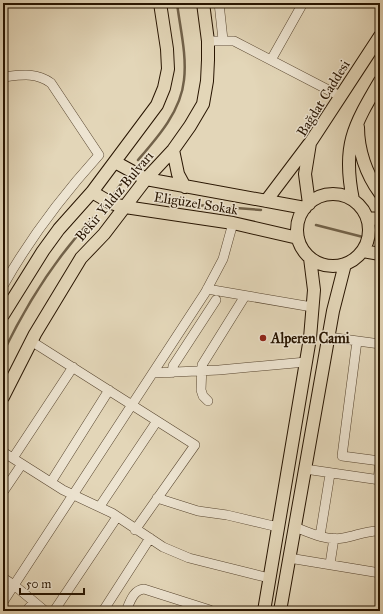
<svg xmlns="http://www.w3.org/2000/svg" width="383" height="614" font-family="'IM FELL Great Primer',serif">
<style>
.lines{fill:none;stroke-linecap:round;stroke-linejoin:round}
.stream{stroke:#716149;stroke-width:2.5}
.minor-casing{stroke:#56442e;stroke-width:10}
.major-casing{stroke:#271400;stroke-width:14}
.minor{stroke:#ede4d1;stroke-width:9}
.major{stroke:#e3d6b8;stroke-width:12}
.poi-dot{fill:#8f2418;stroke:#ede4d1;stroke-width:1.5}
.labels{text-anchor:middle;stroke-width:3;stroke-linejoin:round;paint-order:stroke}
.street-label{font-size:14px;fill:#271400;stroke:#ede4d1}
.poi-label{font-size:14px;font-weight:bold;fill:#271400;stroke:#ede4d1;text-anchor:start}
</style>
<rect width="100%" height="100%" fill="#e3d6b8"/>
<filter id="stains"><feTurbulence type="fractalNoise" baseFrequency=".005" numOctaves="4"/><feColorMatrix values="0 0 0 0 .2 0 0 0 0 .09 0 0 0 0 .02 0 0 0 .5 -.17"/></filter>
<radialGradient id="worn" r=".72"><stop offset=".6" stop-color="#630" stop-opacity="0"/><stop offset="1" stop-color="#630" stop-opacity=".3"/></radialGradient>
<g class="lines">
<!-- stream -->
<path class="stream" d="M138 160C158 137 181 111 184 80 187 55 180 28 177 3
M111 198 121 184
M156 202 261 210
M316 225 363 237
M373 239 380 241
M3 353C27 303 56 257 94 217"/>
<!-- minor casing -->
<g class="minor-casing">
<path id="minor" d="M219 3 223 40
M208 41H234L340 96
M271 60 303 3
M3 77C21 75 36 72 51 83L99 155C62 196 30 238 3 286
M207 289 312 307
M328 337 380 344
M31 341 195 445 135 530
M357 341 342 456 380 461
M153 373 219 370 306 362
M172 373 173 366 216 300
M208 401 203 396 201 390 202 365 245 296
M3 452 63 490 112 513 163 547 189 558 269 578
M13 458 73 367
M305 469 380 480
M378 480 380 462
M51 482 109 390
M3 492 22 464
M157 498 198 511 227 515 278 527
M100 506 157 421
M295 527C310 533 327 541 343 538 356 536 367 530 380 531
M320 536 330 474
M289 558 380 573
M330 564 334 538
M3 578 14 585 45 611
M3 602 205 293 223 259 233 223
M26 611 34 602
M54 611 117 517
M103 611 150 538
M126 611C130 602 133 590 144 589L210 610"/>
</g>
<!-- major casing -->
<g class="major-casing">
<path id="major" d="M358 127C358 150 366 174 380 193
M173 150 178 174 185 187
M115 162 146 179 305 208
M92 192 111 203 125 207 233 223 298 238
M297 230a36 36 0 1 1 72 0a36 36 0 1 1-72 0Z
M353 200C342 146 353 127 380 81
M266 201 309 144
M309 204 305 174 310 143 380 36
M367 218 380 219
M363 251 380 254
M3 315 43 251 59 229 92 192 157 105 164 88 168 69 167 49 160 3
M3 397 35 334 81 258 104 234 146 179 173 150 190 126 203 104 207 81 208 60V41L203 3
M264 611 310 338 314 290 310 258
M280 611 333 311 345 264"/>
</g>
<!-- minor -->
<use href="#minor" class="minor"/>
<!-- major -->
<use href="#major" class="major"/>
</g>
<!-- markers -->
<circle class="poi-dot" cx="263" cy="338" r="4"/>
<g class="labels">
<!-- street labels -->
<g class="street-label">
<text transform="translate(323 98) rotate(-58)" y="5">Bağdat Caddesi</text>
<text transform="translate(114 196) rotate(-50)" y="5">Bekir Yıldız Bulvarı</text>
<text transform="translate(196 203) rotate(9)" y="5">Eligüzel Sokak</text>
</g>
<!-- poi labels -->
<g class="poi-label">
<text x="271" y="343">Alperen Cami</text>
</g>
</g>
<!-- margin -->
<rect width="383" height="614" fill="none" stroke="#e3d6b8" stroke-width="16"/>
<rect x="4" y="4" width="375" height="606" fill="none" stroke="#271400" stroke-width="2"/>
<rect x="8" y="8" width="367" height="598" fill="none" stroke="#271400"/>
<!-- scale -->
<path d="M20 588v6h64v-6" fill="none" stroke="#271400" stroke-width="2"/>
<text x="26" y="588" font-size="12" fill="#271400" stroke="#ede4d1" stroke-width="3" paint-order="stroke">50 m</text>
<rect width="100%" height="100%" filter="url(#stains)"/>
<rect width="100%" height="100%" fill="url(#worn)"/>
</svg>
